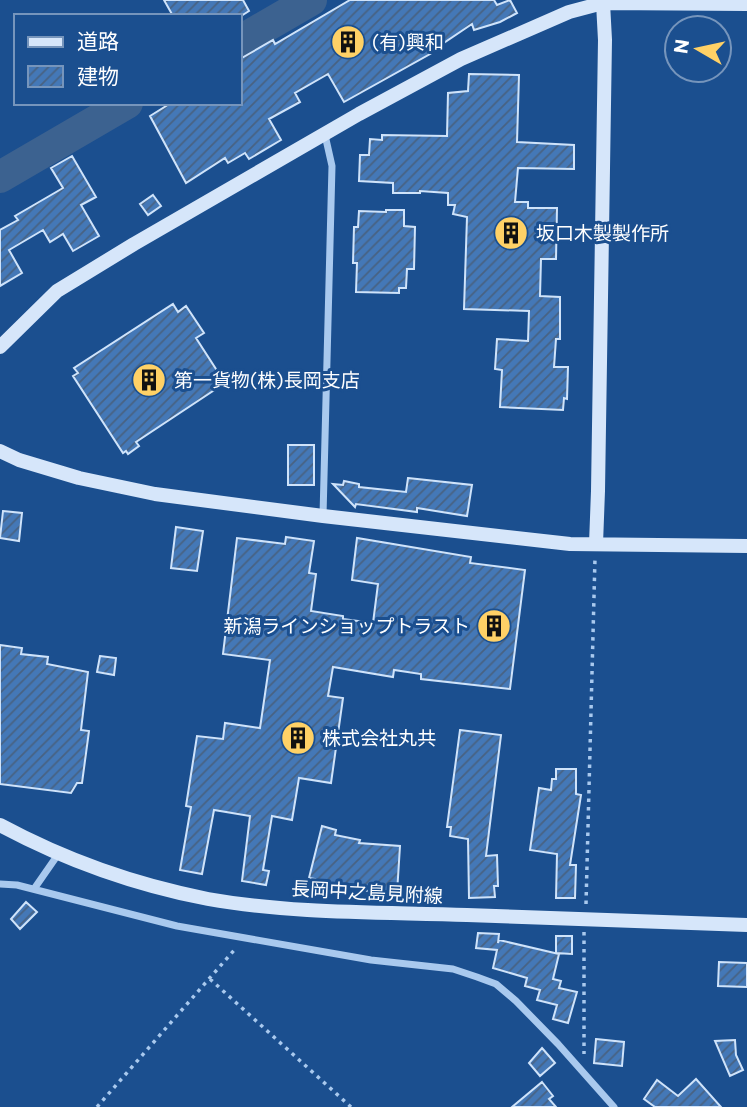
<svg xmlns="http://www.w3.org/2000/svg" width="747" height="1107" font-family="Commissioner,'Noto Sans JP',sans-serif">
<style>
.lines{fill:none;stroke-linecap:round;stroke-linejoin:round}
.river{stroke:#3c6290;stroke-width:32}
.building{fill:url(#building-hatch);stroke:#cfe3fa;stroke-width:2}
.path{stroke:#a9c9ee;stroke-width:3.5;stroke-dasharray:3.5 5;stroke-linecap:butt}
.street{stroke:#a9c9ee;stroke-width:7}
.secondary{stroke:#d6e6fa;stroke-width:14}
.labels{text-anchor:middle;stroke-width:6;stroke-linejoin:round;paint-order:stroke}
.poi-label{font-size:19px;fill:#fff;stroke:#1b4f8f;text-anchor:start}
.street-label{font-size:19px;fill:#fff;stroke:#1b4f8f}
</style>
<defs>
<pattern id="building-hatch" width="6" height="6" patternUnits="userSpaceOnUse" patternTransform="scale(1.75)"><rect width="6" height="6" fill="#4478b7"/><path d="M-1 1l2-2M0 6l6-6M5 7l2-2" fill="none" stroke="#486282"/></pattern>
</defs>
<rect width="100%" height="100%" fill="#1b4f8f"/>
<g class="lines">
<!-- river -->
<path class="river" d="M240 41 311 0
M0 177 127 103"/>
</g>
<!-- building -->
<path class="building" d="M164 0H243L249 11 241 16H173Z
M350 0H494L497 5 510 0 517 13 500 22 474 30 472 24 429 53 430 54 344 102 328 74 295 93 300 102 269 119 281 140 249 159 245 153 228 163 225 158 186 183 150 116 171 103H240V59L273 40 275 44Z
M469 74 519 75 517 142 574 145V169L518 168 515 202H528V208H557L556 259H541L540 296 560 297V339H556L554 367H568L567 399 564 398 563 410 500 407 502 370 495 369 497 339 528 341 529 311 464 309 467 217 453 214 455 205H448V193L420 191V193H393V183L359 181 360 155H369L370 139 382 140V135L447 136 448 93 468 91Z
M72 156 96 197 81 205 99 236 73 251 63 234 50 242 43 230 9 250 22 273 0 286V230L18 220 15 216 63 188 51 168Z
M153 195 161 206 148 215 140 204Z
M386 210H404V226L415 227 414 269H407L406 288H399V293L356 292 357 263H353L354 227H358L359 211 386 212Z
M173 304 178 312 186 306 204 333 196 338 225 383 136 442 139 446 128 454 126 451 123 453 73 376 78 373 74 368Z
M288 445H314V485H288Z
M408 478 472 485 467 516 417 508V512L356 504 355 507 333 484 343 485 344 481 359 484V487L406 492Z
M3 511 22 513 19 541 0 538Z
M176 527 203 531 197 571 171 568Z
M286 537 314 541 309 573 316 574 311 611 343 616V619L373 623 378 584 352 580 357 538 471 557 470 563 525 570 510 689 421 679V674L394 670 393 677 333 667 328 696 343 698 331 783 299 778 292 820 272 816 263 870 269 871 266 885 242 881 250 816 214 810 202 874 180 870 191 807 186 806 197 736 223 739 225 723 260 728 270 660 223 654 237 538 285 544Z
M0 645 22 648 21 654 48 657 47 664 88 672 81 730 89 731 82 783H77L71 793 0 784Z
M100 656 116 658 114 675 97 672Z
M460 730 501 735 486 856 497 855 498 886H494L495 897 469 898 468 839 450 836 451 827H447Z
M556 769H576V794L581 795 570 865H576L575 898H556L557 854 530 850 539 788 551 790 552 779H556Z
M322 826 336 830 335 835 360 840 359 843 400 846 397 893 368 891 314 881 315 879 309 878Z
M26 902 37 912 20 929 11 919Z
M478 933 499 934 498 943 499 940 559 954 553 979 561 981 559 988 577 992 568 1023 553 1019 557 1005 537 1000 540 990 525 986 527 978 493 968 497 950 476 948Z
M556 936H572V954L556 953Z
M719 962 747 963V987L718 986Z
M596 1039 624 1042 622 1066 594 1063Z
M735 1040 736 1055 743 1070 730 1076 715 1041Z
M542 1048 555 1063 540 1076 529 1063Z
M696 1079 721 1107H655L644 1099 657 1080 678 1096Z
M542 1082 553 1096 549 1099 556 1107H512Z"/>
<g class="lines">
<!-- path -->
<path class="path" d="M586 904 595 558
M584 932V1054
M210 979 351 1107
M97 1107 236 948"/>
<!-- street -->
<path class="street" d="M323 516 332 166 325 135
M0 884 17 885 177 926 371 960 453 969 477 977 496 984 516 1001 558 1044 614 1107
M34 889 59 853"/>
<!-- secondary -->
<path class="secondary" d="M0 347 57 291 134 244 359 114 461 59 569 12 603 3 747 4
M0 451 19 460 79 478 155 494 323 516 570 544 747 546
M596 544 598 491 605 40 603 3
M0 825C65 860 136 885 208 899 293 914 381 912 467 915 560 918 654 922 747 925"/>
</g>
<!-- icons -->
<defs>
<g id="building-disc" transform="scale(1.75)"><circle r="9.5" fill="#ffd166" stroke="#1b4f8f"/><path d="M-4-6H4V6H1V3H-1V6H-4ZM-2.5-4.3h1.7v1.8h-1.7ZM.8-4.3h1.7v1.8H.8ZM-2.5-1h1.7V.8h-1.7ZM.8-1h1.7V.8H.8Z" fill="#111"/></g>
</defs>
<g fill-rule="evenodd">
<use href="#building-disc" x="348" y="42"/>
<use href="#building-disc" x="511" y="233"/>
<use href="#building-disc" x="149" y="380"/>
<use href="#building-disc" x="494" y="626"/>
<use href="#building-disc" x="298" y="738"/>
</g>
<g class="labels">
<!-- poi labels -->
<g class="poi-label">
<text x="372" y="49">(有)興和</text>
<text x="536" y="240">坂口木製製作所</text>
<text x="174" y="387">第一貨物(株)長岡支店</text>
<text x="470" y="633" text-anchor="end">新潟ラインショップトラスト</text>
<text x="322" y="745">株式会社丸共</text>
</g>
<!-- street labels -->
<g class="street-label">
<text transform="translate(367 892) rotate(3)" y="7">長岡中之島見附線</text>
</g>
</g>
<!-- legend -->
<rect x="14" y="14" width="228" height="91" fill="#1b4f8f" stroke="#7695bc" stroke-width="2"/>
<rect x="28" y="37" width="35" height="10" fill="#d6e6fa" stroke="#7695bc" stroke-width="2"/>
<text x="77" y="49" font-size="21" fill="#ffffff">道路</text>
<rect x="28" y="66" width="35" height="21" fill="url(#building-hatch)" stroke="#7695bc" stroke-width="2"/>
<text x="77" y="84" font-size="21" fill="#ffffff">建物</text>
<!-- north arrow -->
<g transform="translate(698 49) rotate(279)"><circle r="33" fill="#1b4f8f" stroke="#7695bc" stroke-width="2"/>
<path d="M0-5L12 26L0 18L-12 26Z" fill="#ffd166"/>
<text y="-10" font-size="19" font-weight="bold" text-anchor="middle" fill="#ffffff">N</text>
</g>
</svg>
